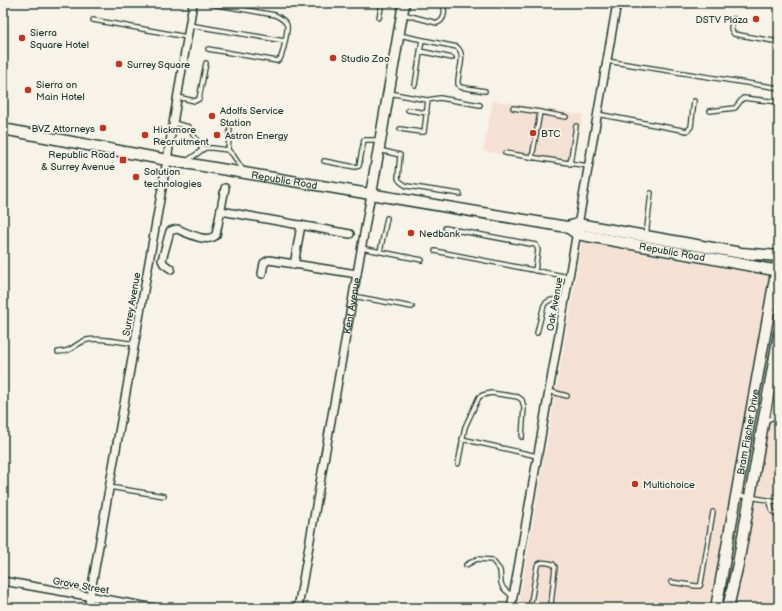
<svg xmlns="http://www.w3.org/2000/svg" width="782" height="611" font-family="'Balsamiq Sans',sans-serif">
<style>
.built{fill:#f5e1d4}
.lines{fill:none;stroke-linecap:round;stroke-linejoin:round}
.service-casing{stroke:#1f3d34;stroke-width:6}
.minor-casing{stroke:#1f3d34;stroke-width:10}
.secondary-casing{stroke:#1f3d34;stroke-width:13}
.service{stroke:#f7f3e8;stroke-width:3.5}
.minor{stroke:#f7f3e8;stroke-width:7}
.secondary{stroke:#f7f3e8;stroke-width:10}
.poi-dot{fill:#c8321e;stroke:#f7f3e8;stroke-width:1.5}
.labels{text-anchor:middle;stroke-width:3.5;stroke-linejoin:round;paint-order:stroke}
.poi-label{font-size:10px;fill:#1f3d34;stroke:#f7f3e8;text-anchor:start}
.street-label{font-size:10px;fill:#1f3d34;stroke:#f7f3e8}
</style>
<rect width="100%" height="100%" fill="#f7f3e8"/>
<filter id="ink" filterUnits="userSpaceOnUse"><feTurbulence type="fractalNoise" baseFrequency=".025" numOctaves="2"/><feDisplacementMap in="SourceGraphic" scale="8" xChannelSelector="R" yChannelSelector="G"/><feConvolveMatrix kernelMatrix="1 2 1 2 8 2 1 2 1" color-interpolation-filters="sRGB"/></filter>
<g filter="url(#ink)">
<!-- built -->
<path class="built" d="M493 100 583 115 572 167 483 151Z
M582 242 779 278V608L714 598 712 608H518Z"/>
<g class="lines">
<!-- service casing -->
<g class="service-casing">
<path id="service" d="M403 14 437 23C445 21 446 9 442 3
M379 18 382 3
M734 19 732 22 731 29 734 34 779 42
M93 20 187 37
M189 25 285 41
M399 35 457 47C467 55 457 73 458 84L460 87 485 91
M208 49 277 61 280 59C283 54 288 30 287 25 285 20 279 17 275 15L212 4
M420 51 452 58
M607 61 779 88
M415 85 422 40
M389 93 427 100 440 98 480 105
M177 97 195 101 199 99 206 63
M513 108 540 112
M408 110 427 113
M710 111 735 108 743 98 779 102
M597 114 687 131 691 127 694 101
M173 123 189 127 202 149
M400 129 421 132H424L428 100
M228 150 230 129
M379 150 400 155 398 178C399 182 403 184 407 186L460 194
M505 153 588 166
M532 158 540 112 566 117
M187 161 205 148H212L228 150 233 155 243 170
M324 161 355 167 359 166 364 140H379
M570 164 576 126
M445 228 536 245 538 250 535 271
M646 236 651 193
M361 248 422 260
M435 251 569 277
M380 252 387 218
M353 296 412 307
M537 333 544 305C549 298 557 299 565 301
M58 352C73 352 75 343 87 340 98 337 122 342 134 344
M549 391 567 396
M765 421 772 418 779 382
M462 439 537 456
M458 464 465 427 479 397 483 395 491 393 518 397 522 400 524 407 522 437
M109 487 164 496
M737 495 779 502
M770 501 772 511 779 516
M466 565 477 559 492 560 500 570 501 583 503 588 512 596
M671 582 696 586H700L701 583 713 512
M530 608 537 566C541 560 547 563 553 564L555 567 551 604 554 607 565 608"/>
</g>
<!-- minor casing -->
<g class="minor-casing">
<g id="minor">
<path d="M221 211 350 234"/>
<path d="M294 265 301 225"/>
<path d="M171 269 164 264 162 260 170 231 173 230 177 229C188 233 207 244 216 235L225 188"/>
<path d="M262 274 264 263 269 260 357 274"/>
<path d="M3 581 155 608"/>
<path d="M88 608 167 160 193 3"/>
<path id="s1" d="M298 608 371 194"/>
<path d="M511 608 617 3"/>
</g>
</g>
<!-- secondary casing -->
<g class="secondary-casing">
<g id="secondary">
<path id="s2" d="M3 129 167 160 567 227 578 224 741 253 779 256"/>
<path d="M371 194 404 3"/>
<path id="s3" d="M567 227 577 234 779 271"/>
<path id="s4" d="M716 608 779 256"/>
<path d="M728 608 738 564 779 334"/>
</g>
</g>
<!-- service -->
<use href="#service" class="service"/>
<!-- minor -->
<use href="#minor" class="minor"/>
<!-- secondary -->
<use href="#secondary" class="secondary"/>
</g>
</g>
<!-- markers -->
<g class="poi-dot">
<circle cx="756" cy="19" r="4"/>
<circle cx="22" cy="38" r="4"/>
<circle cx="333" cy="58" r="4"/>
<circle cx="119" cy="64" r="4"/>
<circle cx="28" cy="90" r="4"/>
<circle cx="212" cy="116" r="4"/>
<circle cx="103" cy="128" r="4"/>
<circle cx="533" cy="133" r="4"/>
<circle cx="145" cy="135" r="4"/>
<circle cx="217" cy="135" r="4"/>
<rect x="119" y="156" width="8" height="8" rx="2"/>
<circle cx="136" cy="177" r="4"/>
<circle cx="411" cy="233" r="4"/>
<circle cx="635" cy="484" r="4"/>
</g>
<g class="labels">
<!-- poi labels -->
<g class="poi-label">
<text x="748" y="23" text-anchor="end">DSTV Plaza</text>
<text x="30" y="36">Sierra<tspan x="30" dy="12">Square Hotel</tspan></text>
<text x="341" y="62">Studio Zoo</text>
<text x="127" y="68">Surrey Square</text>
<text x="36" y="88">Sierra on<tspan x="36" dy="12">Main Hotel</tspan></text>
<text x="220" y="114">Adolfs Service<tspan x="220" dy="12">Station</tspan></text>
<text x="95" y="132" text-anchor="end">BVZ Attorneys</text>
<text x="153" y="133">Hickmore<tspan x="153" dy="12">Recruitment</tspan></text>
<text x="541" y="137">BTC</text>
<text x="225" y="139">Astron Energy</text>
<text x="115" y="158" text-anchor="end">Republic Road<tspan x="115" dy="12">&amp; Surrey Avenue</tspan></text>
<text x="144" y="175">Solution<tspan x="144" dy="12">technologies</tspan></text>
<text x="419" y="237">Nedbank</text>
<text x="643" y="488">Multichoice</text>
</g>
<!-- street labels -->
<g class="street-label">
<text dy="4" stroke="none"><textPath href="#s2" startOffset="286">Republic Road</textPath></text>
<text dy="4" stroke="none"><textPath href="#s3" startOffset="109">Republic Road</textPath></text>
<text transform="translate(131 304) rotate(-80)" y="4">Surrey Avenue</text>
<text transform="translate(554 304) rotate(-80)" y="4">Oak Avenue</text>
<text dy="4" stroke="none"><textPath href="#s1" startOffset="307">Kent Avenue</textPath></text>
<text dy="4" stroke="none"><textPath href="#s4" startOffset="179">Bram Fischer Drive</textPath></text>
<text transform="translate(81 585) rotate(10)" y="4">Grove Street</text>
</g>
</g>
<!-- margin -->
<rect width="782" height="611" fill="none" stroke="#f7f3e8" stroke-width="16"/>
<rect x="8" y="8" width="766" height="595" fill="none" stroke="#1f3d34" stroke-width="1.5" filter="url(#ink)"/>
</svg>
